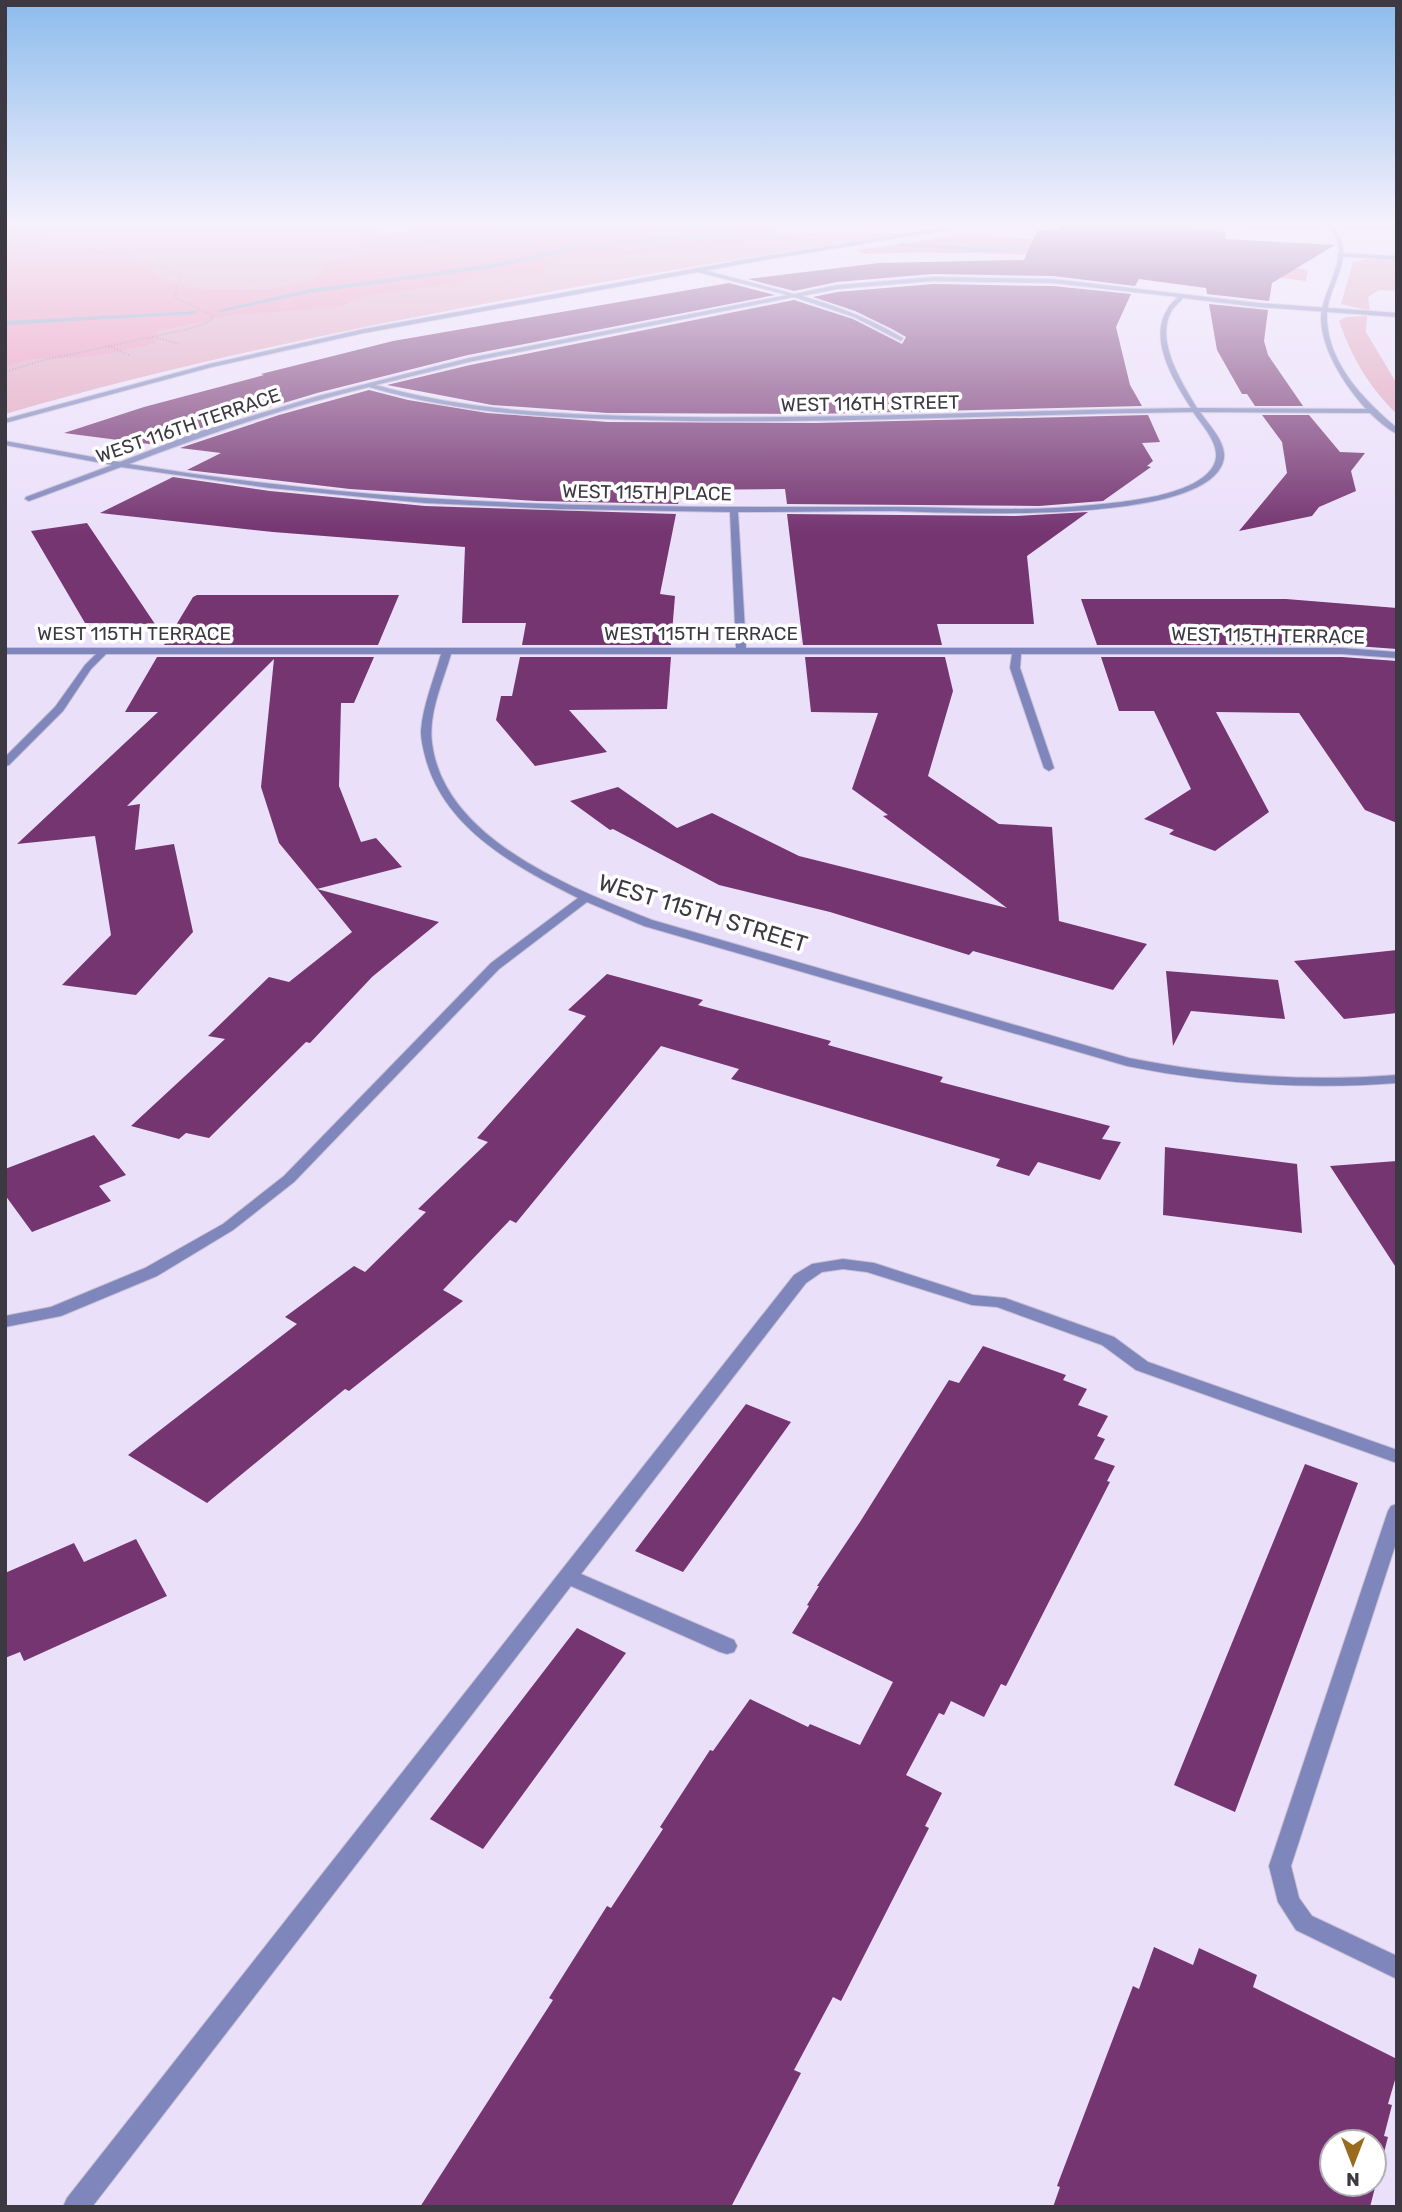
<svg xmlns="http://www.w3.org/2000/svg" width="1402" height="2212" font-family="Rubik,sans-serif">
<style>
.green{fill:#e0a2b8}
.forest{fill:#eb8db0}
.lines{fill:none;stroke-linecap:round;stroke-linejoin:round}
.stream{fill:#849dbe;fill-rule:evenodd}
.building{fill:#753571;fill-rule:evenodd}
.service-casing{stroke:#c8bfd5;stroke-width:2}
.minor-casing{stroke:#c8bfd5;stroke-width:2}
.tertiary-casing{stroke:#c8bfd5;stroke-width:2}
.path{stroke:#918a9c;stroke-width:2;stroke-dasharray:1 2;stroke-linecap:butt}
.service{fill:#7e86bb;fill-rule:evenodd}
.minor{fill:#7e86bb;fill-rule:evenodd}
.tertiary{fill:#7e86bb;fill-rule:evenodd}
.labels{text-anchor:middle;stroke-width:7;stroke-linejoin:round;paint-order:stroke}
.far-street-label{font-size:19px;fill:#3d3943;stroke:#fff}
.street-label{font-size:23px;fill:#3d3943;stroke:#fff}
</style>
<rect width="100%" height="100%" fill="#ebe0fa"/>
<!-- green -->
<path class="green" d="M5 223H385L379 233H917C775 251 635 276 494 302 329 333 166 367 5 414Z
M1367 259 1397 260V291L1379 290 1368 297 1370 311 1341 304 1353 262Z
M1367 316 1366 332 1397 384V414C1369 387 1352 358 1339 321L1346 317Z"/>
<!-- forest -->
<path class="forest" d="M411 223H782L778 231 733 245 654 249 630 257 560 260 546 266 542 273 531 275 473 277 443 285 367 295 339 307 234 315 157 331 155 343C130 349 106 355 80 357 54 358 29 356 5 367V230L46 247 95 250 140 262 163 279 201 290 273 289 317 278 325 262 362 255 374 250 361 245V241L410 230Z
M962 235 1141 245 1308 270 1306 281C1160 264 1011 247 863 254L857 250Z"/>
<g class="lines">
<!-- stream -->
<path class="stream" d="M721 234 828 240 721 238 580 245 674 235Z
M899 243 988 248 1051 249 988 252 901 246Z
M572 247 574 250 494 268 310 293 221 312 218 310 310 289 494 264Z
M197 311 195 314 5 325V321Z"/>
</g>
<!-- building -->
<path class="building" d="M1062 223H1193L1192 228 1226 232 1225 239 1335 245 1272 283 1269 301 1207 294 1206 288 1139 279 1135 286 1053 276 933 274 837 282 794 291 748 279 879 263 1024 260 1037 231 1060 229Z
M729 283 775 295 468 355 317 393 194 430 157 445 64 433 144 407 264 375 261 374 393 341Z
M933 284 1053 286 1131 294 1116 327 1130 385 1142 406 812 414 608 413 492 405 387 385 470 365 794 300 853 319 902 344 906 337 892 329 855 311 813 297 837 292Z
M1209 304 1268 310 1264 341 1268 355 1303 406H1255L1247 394H1242L1217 350Z
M369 390 408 400 487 413 608 422 815 423 1148 415 1160 442 1142 443 1153 461 1147 466 1151 467 1103 501 1039 506 787 504 785 489 681 490 678 504 537 501 350 489 187 470 221 453 180 448 279 415Z
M1262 415H1309L1340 452 1365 453 1351 471 1356 491 1319 507 1312 516 1239 531 1287 473 1282 442Z
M173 477 270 491 425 506 676 514 660 594 675 596 671 645H522L526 623H462L465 547 273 532 100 513Z
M1088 512 1027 556 1034 624H937L942 645H803L787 514 1015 516Z
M87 523 155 624 85 623 31 531Z
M197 595H399L378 645H164L193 597Z
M1081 599H1286L1397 608V649L1342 645H1097Z
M157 657H374L354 703H341L339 786 361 842 376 838 402 867 317 889 279 843 261 787 274 659 127 806 140 804 135 850 174 844 193 932 136 995 62 985 111 935 95 836 17 844 158 712H125Z
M520 657H671L667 709 569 710 607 752 535 766 496 720 501 696H512Z
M805 657H945L953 691 928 776 999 824 1052 827 1059 921 1147 944 1113 990 973 951 969 955 830 912 719 885 613 829 610 830 570 801 618 787 677 828 712 813 799 856 1007 908 883 816 888 815 852 789 878 713 811 712Z
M1101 657H1342L1397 661V823L1365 810 1299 713 1216 712 1269 812 1215 851 1169 834 1174 830 1144 819 1191 789 1154 711H1119Z
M317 889 439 922 372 977 310 1043 306 1042 209 1138 186 1133 179 1139 131 1126 225 1039 208 1036 269 977 289 982 352 932Z
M1397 950V1013L1344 1019 1294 961Z
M1166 971 1278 980 1285 1019 1191 1011 1173 1046Z
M607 974 703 1000 698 1005 831 1041 828 1045 943 1077 940 1082 1110 1126 1102 1139 1121 1142 1100 1180 1038 1162 1029 1176 996 1166 1000 1159 731 1079 739 1069 661 1046 516 1223 510 1220 443 1290 463 1301 349 1391 345 1389 207 1503 128 1455 297 1324 285 1317 354 1266 365 1272 426 1212 418 1209 488 1142 477 1138 586 1016 568 1010Z
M94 1135 126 1175 99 1186 111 1201 32 1232 5 1195V1169Z
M1165 1147 1297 1164 1302 1233 1163 1215Z
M1397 1161V1269L1330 1166Z
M983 1346 1066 1375 1063 1380 1087 1389 1078 1405 1108 1416 1097 1436 1105 1439 1094 1459 1115 1466 1107 1481 1110 1482 1006 1686 1001 1684 984 1717 951 1701 944 1715 939 1713 906 1775 942 1793 925 1826 929 1828 841 2001 833 1997 794 2070 801 2073 731 2207H420L553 2000 549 1998 607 1906 611 1908 663 1829 660 1827 710 1750 713 1751 750 1699 808 1727 810 1724 860 1745 893 1682 792 1633 809 1606 807 1605 819 1586H817L860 1522 949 1380 959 1383Z
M746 1404 791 1422 683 1572 635 1551Z
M1305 1464 1358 1483 1235 1812 1174 1785Z
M136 1539 167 1596 24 1661 20 1652 5 1658V1573L74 1543 84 1562Z
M577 1628 626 1653 483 1849 430 1819Z
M1154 1947 1193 1965 1199 1948 1257 1975 1253 1987 1397 2059V2073L1388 2104 1392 2105 1384 2136 1388 2137 1370 2207H1053L1060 2187 1057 2186 1133 1986 1139 1989ZM1332 2142H1374V2184H1332Z"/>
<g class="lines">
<!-- service casing -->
<g class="service-casing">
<path id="service" d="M1240 223 1243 227H1397V229H1208Z
M843 1259 874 1263 973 1295 1005 1298 1114 1337 1148 1362 1397 1450V1463L1136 1370 1102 1345 997 1307 972 1305 867 1272 843 1269 822 1272 806 1283 581 1574 734 1640 737 1646 734 1652 727 1654 720 1652 571 1586 92 2207H63L67 2198 794 1275 812 1264Z
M1397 1504V1540L1291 1866 1299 1898 1312 1916 1397 1956V1979L1296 1930 1278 1902 1269 1866 1388 1511 1391 1506Z"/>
</g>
<!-- minor casing -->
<g class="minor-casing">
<path id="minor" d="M1339 253 1397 256V260L1337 256Z
M696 268 794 294 837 285 933 277 1053 279 1258 303 1397 313V317L1258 307 1183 298C1180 302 1175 306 1172 310 1154 340 1182 383 1197 408L1375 409 1378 411 1375 413 1200 412C1209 425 1226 442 1224 458 1213 528 942 512 888 511 838 511 788 512 738 512L746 648H1342L1397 652V658L1342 654H1021L1020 668 1054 768 1049 771 1044 768 1010 668 1012 654H451C443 682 428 713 432 743 444 840 574 889 652 920L1129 1058C1219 1076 1306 1082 1397 1075V1083C1305 1090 1217 1084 1127 1066L644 926 587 902 499 969 294 1182 233 1230 157 1276 61 1316 5 1327V1316L51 1307 145 1268 223 1224 284 1176 491 963 578 898C518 868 448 831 427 763 424 752 421 742 421 731 423 705 434 679 441 654H106L91 669 63 711 9 765 5 766V757L55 707 85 665 96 654H5V648H736L730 512 557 509 425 503 270 488 121 467 29 501 25 499 26 497 112 465 5 445V441L120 462 195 433 318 396 469 358 787 295 694 271ZM933 281 1053 283 1178 297C1174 301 1169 305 1167 310 1148 340 1175 383 1191 408 1022 410 855 419 686 417 581 415 478 414 376 385L469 362 794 297 854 317 901 341 903 338C871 319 837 306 802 296L837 289ZM369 387C474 418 580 419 689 421 857 423 1025 414 1193 412 1204 428 1225 449 1212 468 1193 496 1124 502 1092 505 1021 513 949 506 877 507 726 507 575 508 424 498 325 491 227 480 129 464 208 434 287 407 369 387Z"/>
</g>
<!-- tertiary casing -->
<g class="tertiary-casing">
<path id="tertiary" d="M975 223H989L764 260 364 333 212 367 5 423V419L209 364 364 329 764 256Z
M1324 223H1329C1363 257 1325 283 1327 320 1329 365 1365 401 1397 428V434C1363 415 1322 359 1321 319 1321 293 1345 266 1337 240 1335 233 1328 228 1324 223Z"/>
</g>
<!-- path -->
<path class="path" d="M364 223 357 233 375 239 644 252
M5 224C24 231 42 239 61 244 107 255 138 252 181 276L174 297 213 316 209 322 188 329 40 361 5 372
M157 338 180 344
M109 346 129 355"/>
<!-- service -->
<use href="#service" class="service"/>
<!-- minor -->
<use href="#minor" class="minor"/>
<!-- tertiary -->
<use href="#tertiary" class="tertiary"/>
</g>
<!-- sky -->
<linearGradient id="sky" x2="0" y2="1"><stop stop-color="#8cbcec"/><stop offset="0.42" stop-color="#f6f1fd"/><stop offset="1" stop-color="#f6f1fd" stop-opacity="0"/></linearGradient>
<rect width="1402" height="533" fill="url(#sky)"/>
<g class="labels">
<!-- far-street labels -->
<g class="far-street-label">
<text transform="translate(870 403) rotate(-1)" y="7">WEST 116TH STREET</text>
<text transform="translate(188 425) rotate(-19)" y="7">WEST 116TH TERRACE</text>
<text transform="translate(647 492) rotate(1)" y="7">WEST 115TH PLACE</text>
<text x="134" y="640">WEST 115TH TERRACE</text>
<text x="701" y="640">WEST 115TH TERRACE</text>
<text transform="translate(1268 635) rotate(1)" y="7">WEST 115TH TERRACE</text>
</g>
<!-- street labels -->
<g class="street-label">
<text transform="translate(703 913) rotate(17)" y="8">WEST 115TH STREET</text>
</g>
</g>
<!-- border -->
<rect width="1402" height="2212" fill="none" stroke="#3d3943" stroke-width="14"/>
<!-- north arrow -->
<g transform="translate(1353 2163) rotate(180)"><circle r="33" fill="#ffffff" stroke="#b1b0b4" stroke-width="2"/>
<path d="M0-5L12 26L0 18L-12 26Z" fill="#9b6b1d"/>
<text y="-10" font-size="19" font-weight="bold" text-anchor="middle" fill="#3d3943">N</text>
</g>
</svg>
